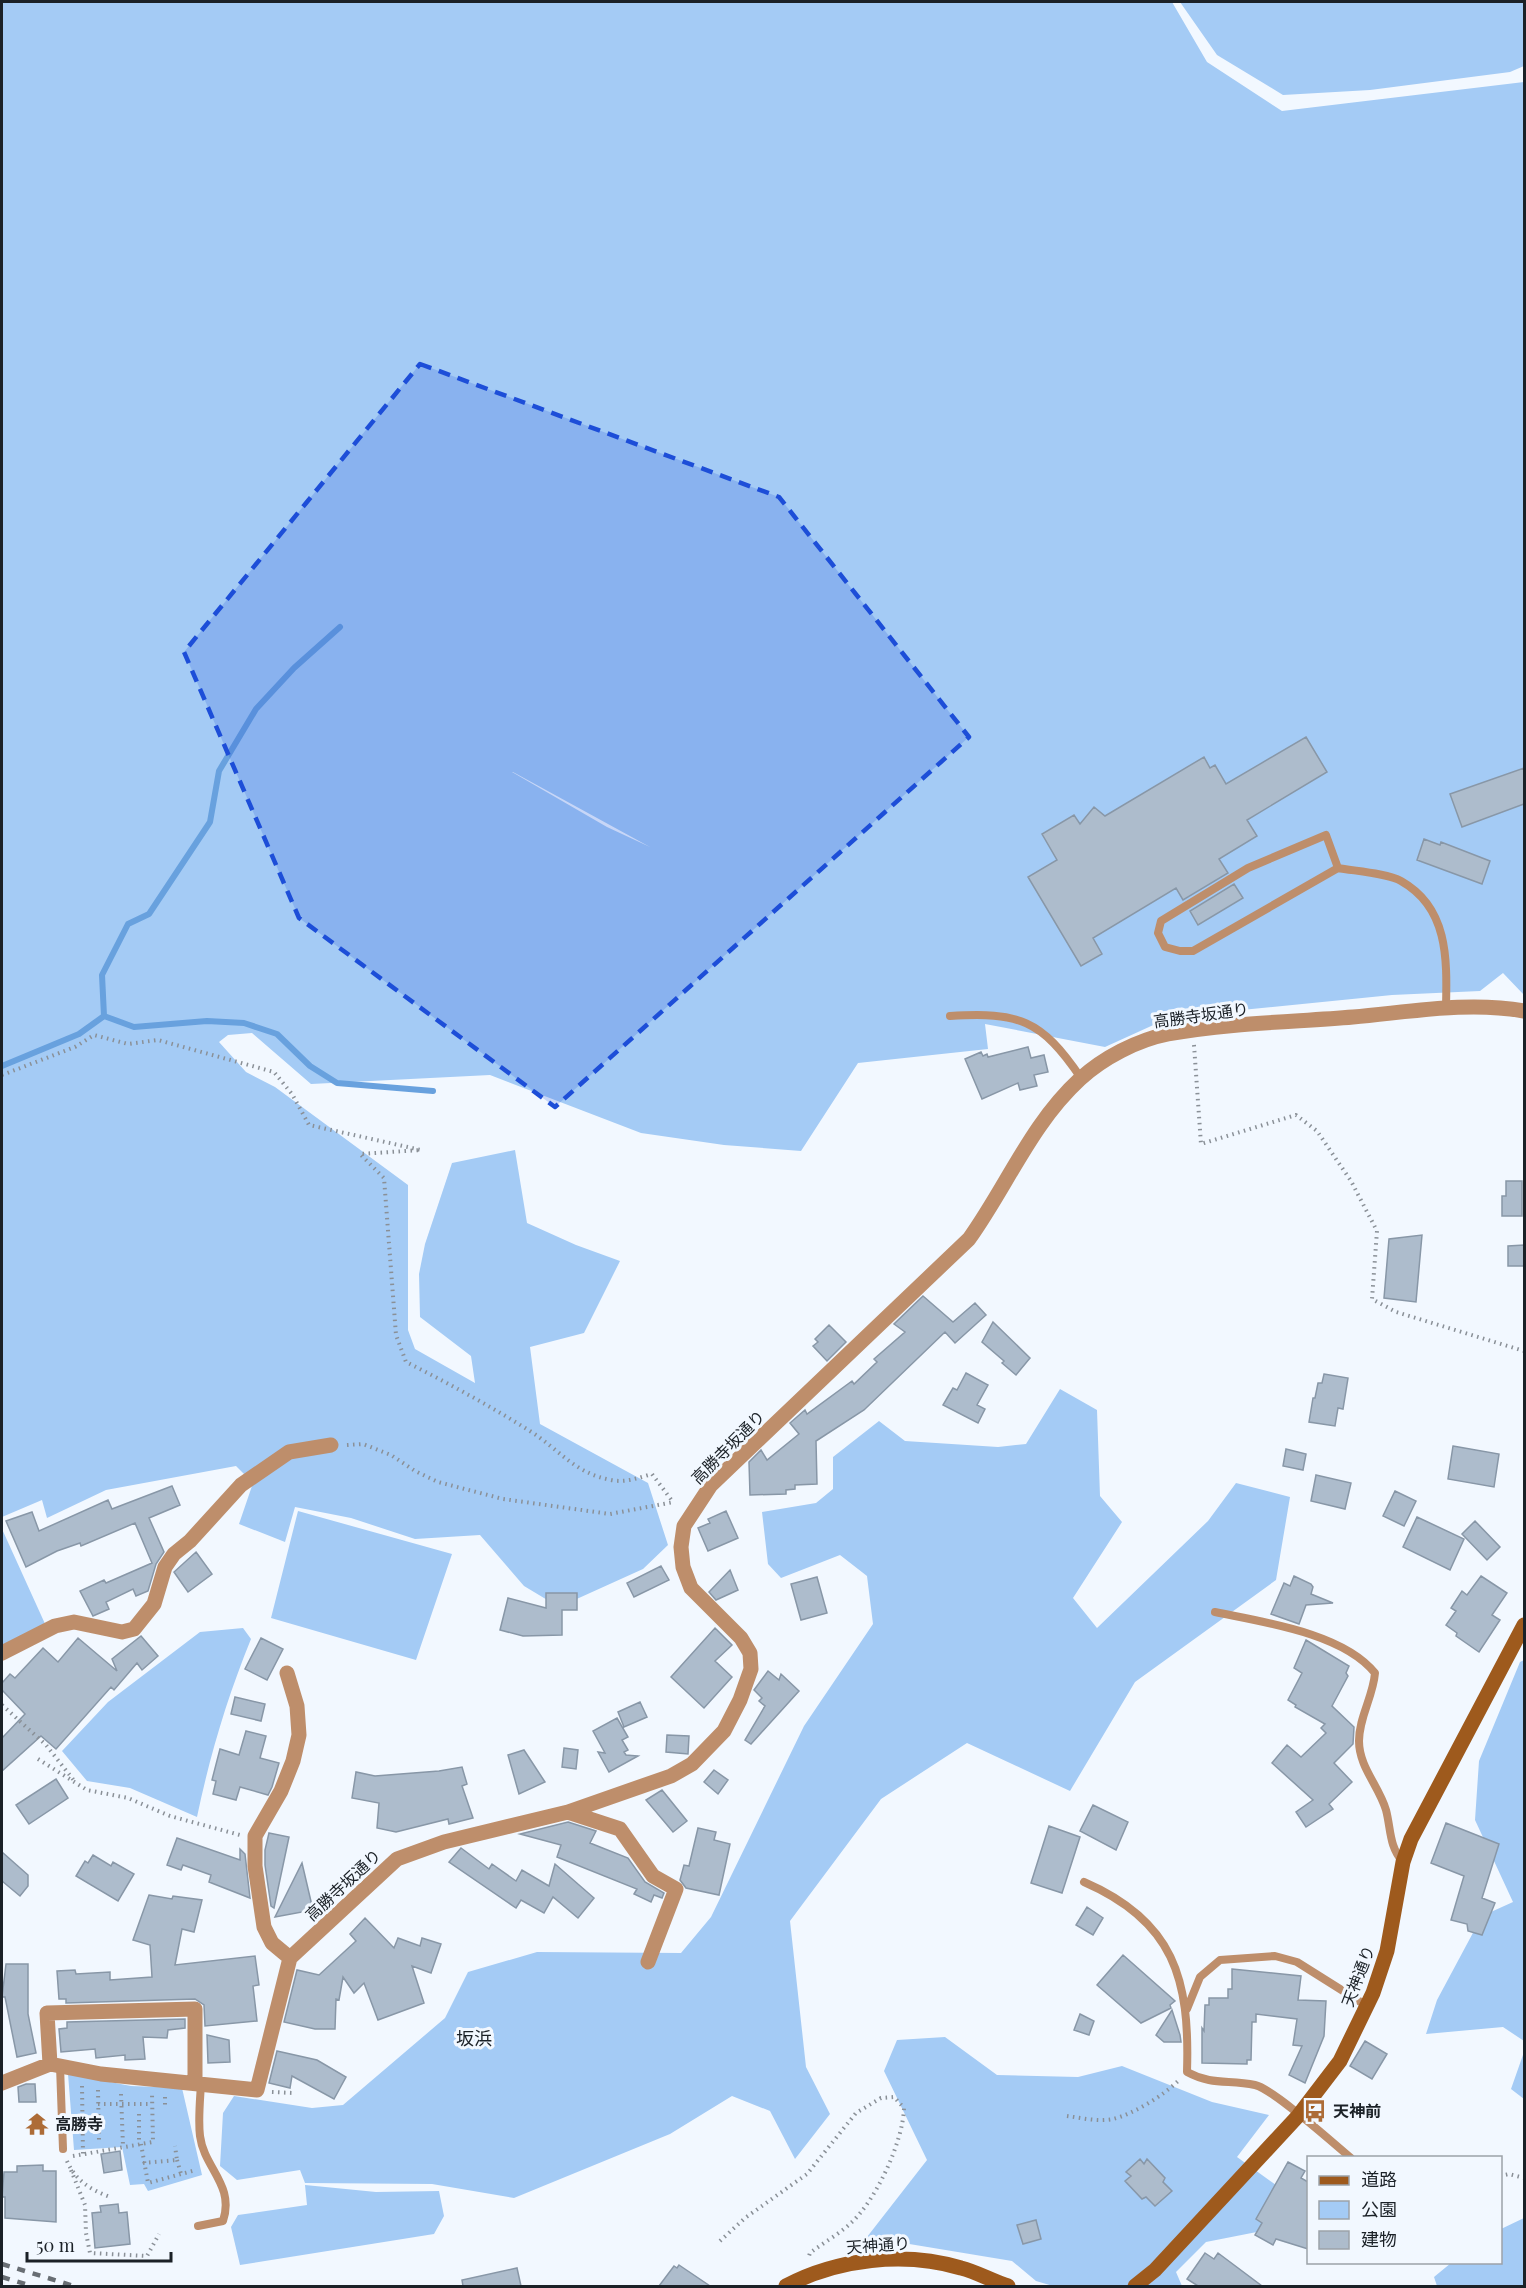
<svg xmlns="http://www.w3.org/2000/svg" width="1526" height="2288" font-family="'Playfair Display','Noto Sans JP',serif">
<style>
.green{fill:#a4cbf5;fill-rule:evenodd}
.lines{fill:none;stroke-linecap:round;stroke-linejoin:round}
.stream{stroke:#68a1de;stroke-width:6}
.building{fill:#adbccc;stroke:#8897a7;stroke-width:1.5}
.path{stroke:#8a9097;stroke-width:4;stroke-dasharray:1.5 4.5;stroke-linecap:butt}
.lane{stroke:#be8e6b;stroke-width:8}
.street{stroke:#be8e6b;stroke-width:15}
.secondary{stroke:#9e5a1d;stroke-width:15}
.rail{stroke:#686e74;stroke-width:4.5;stroke-dasharray:8 8;stroke-linecap:butt}
.marked{fill:#1d4ed8;fill-opacity:0.2;stroke:#1d4ed8;stroke-width:4.5;stroke-dasharray:12 8;stroke-linejoin:round}
.labels{text-anchor:middle;stroke-width:6;stroke-linejoin:round;paint-order:stroke}
.street-label{font-size:16px;fill:#1b2127;stroke:#f2f8ff}
.poi-label{font-size:16px;font-weight:bold;fill:#1b2127;stroke:#f2f8ff;text-anchor:start}
.neighbourhood-label{font-size:18px;fill:#1b2127;stroke:#f2f8ff}
</style>
<rect width="100%" height="100%" fill="#f2f8ff"/>
<!-- green -->
<path class="green" d="M2 2H1172L1207 62 1282 111 1524 82V995L1503 973 1480 991 1392 995 1171 1017 1105 1047 985 1024 988 1049 858 1063 801 1151 724 1145 641 1133 490 1075 311 1084 252 1033 228 1035 219 1042 246 1072 275 1087 408 1185V1330L415 1349 475 1383 471 1356 420 1317 419 1274 425 1244 452 1163 515 1150 527 1223 576 1245 620 1261 584 1333 530 1347 540 1424 648 1483 668 1545 643 1569 559 1607 524 1586 480 1535 415 1539 351 1518 295 1507 285 1542 239 1524 253 1483 236 1466 106 1490 47 1518 42 1500 2 1517ZM512 772H513L650 847 607 827Z
M1180 2H1524V66L1510 72 1370 90 1283 95 1217 55Z
M1060 1389 1097 1410 1100 1496 1122 1522 1073 1598 1097 1628 1208 1521 1236 1483 1290 1497 1276 1580 1135 1682 1070 1791 967 1743 881 1799 790 1921 806 2067 830 2114 795 2159 770 2111 732 2096 670 2134 514 2198 432 2184 305 2183 300 2170 237 2180 220 2166 223 2113 234 2096 312 2108 343 2105 445 2018 468 1972 537 1952 681 1953 711 1917 804 1726 873 1624 867 1576 840 1555 781 1578 768 1564 762 1512 816 1503 833 1489V1457L879 1421 905 1441 998 1447 1026 1444Z
M298 1511 452 1554 416 1660 271 1618Z
M2 1529 46 1626 2 1647Z
M243 1628 251 1639C227 1698 210 1755 197 1817L130 1788 87 1781 62 1751 108 1702 200 1632Z
M1524 1660V2041L1503 2027 1426 2034 1437 2000 1482 1916 1513 1902 1475 1820 1479 1761 1520 1662Z
M945 2037 997 2075 1078 2077 1122 2066 1212 2102 1269 2115 1237 2157 1308 2208V2222L1206 2242 1176 2272 1182 2286H1053L1036 2281 1012 2261 867 2237 927 2160 884 2071 897 2040Z
M1524 2052V2099L1511 2089Z
M68 2074 131 2086 182 2088 202 2175 148 2191 144 2184 130 2185 122 2147 74 2150Z
M305 2185 376 2192 439 2191 444 2216 434 2234 240 2265 231 2227 238 2215 307 2205Z
M1524 2218V2286H1437L1434 2277 1451 2263 1500 2262 1501 2229Z"/>
<g class="lines">
<!-- stream -->
<path class="stream" d="M104 1016 134 1027 207 1021 244 1023 277 1034 310 1066 337 1083 433 1091
M2 1066 79 1034 104 1016 102 975 128 924 149 914 210 822 219 771 256 709 294 668 340 627"/>
</g>
<!-- building -->
<path class="building" d="M1306 737 1327 772 1247 820 1257 836 1219 859 1228 873 1183 900 1176 888 1093 938 1102 954 1081 966 1028 877 1057 860 1042 834 1074 815 1080 824 1094 807 1105 816 1204 757 1210 768 1215 765 1226 784Z
M1524 768V804L1462 827 1450 794Z
M1424 839 1440 845 1441 842 1490 861 1482 884 1417 860Z
M1234 884 1243 898 1198 925 1190 911Z
M1028 1047 1031 1058 1044 1055 1048 1072 1034 1075 1037 1086 1020 1090 1018 1083 982 1099 965 1059 981 1052 983 1056 987 1054 988 1057Z
M1506 1181H1522V1216H1502V1196H1506Z
M1422 1235 1416 1302 1384 1298 1389 1239Z
M1524 1245V1266H1508V1246Z
M923 1296 953 1322 975 1303 986 1315 955 1343 945 1332 864 1410 816 1441 817 1484 795 1485V1489L786 1490V1494L750 1495 749 1462 761 1450 767 1460 799 1434 790 1423 798 1416 805 1410 807 1414 852 1381 854 1384 877 1362 874 1359 905 1332 894 1324Z
M993 1322 1030 1358 1016 1375 1002 1363 1004 1361 982 1342Z
M829 1325 846 1342 827 1361 813 1346 818 1342 815 1339Z
M966 1373 988 1385 977 1405 985 1409 978 1423 943 1405 953 1388 957 1390Z
M1324 1374 1348 1378 1343 1409 1338 1408 1335 1426 1309 1422 1313 1398H1315L1318 1383H1322Z
M1453 1446 1499 1454 1494 1487 1448 1479Z
M1286 1449 1306 1454 1303 1470 1283 1466Z
M1316 1475 1351 1483 1345 1509 1311 1501Z
M172 1486 180 1505 149 1518 164 1552 156 1564 148 1591 136 1596 133 1589 106 1602 109 1609 93 1616 80 1591 104 1580 106 1583 152 1563 135 1523 81 1546 80 1543 57 1551 26 1567 6 1521 32 1512 39 1531 108 1500 112 1509Z
M1395 1491 1416 1501 1404 1526 1383 1516Z
M726 1511 738 1538 708 1551 698 1528 710 1523 708 1519Z
M1417 1517 1464 1539 1450 1570 1403 1547Z
M1475 1521 1500 1547 1487 1560 1462 1534Z
M196 1552 212 1574 188 1592 174 1572Z
M661 1566 669 1580 634 1597 627 1583Z
M730 1570 738 1590 716 1600 709 1592Z
M1294 1576 1311 1584 1313 1587 1311 1594 1333 1603 1306 1605 1299 1624 1271 1614 1284 1583 1290 1586Z
M1481 1576 1507 1593 1492 1615 1500 1620 1479 1652 1456 1636 1457 1633 1446 1625 1456 1611 1451 1608 1462 1591 1467 1595Z
M817 1577 827 1613 801 1620 791 1584Z
M546 1593H577V1610H562V1635L523 1636 500 1630 508 1598 546 1608Z
M715 1628 732 1645 715 1661 732 1677 704 1708 671 1677Z
M141 1636 158 1656 142 1670 137 1663 114 1690 111 1687 56 1749 41 1736 2 1771V1738L25 1714 2 1690V1683L10 1674 15 1678 43 1648 58 1662 78 1638 117 1671 112 1659Z
M261 1638 283 1649 267 1680 245 1669Z
M1306 1640 1349 1666 1346 1673 1348 1676 1332 1706 1354 1727 1353 1744 1334 1763 1352 1782 1329 1804 1333 1809 1306 1827 1296 1812 1313 1800 1272 1763 1287 1745 1301 1757 1326 1733 1321 1728 1325 1724 1295 1707 1296 1705 1288 1700 1302 1673 1294 1668Z
M768 1671 779 1680 781 1674 799 1691 751 1744 745 1740 765 1706 759 1701 762 1698 754 1690Z
M235 1697 265 1704 261 1721 231 1714Z
M640 1702 647 1717 624 1727 618 1712Z
M617 1718 628 1737 622 1740 628 1750 624 1752 626 1755 638 1756 609 1772 598 1752 605 1753 593 1731Z
M246 1731 266 1736 260 1758 279 1763 272 1787 268 1795 240 1787 236 1800 213 1794 216 1781 212 1780 220 1749 239 1755Z
M667 1735 689 1736 688 1754 666 1752Z
M564 1748 578 1750 576 1769 562 1767Z
M524 1750 545 1782 519 1794 508 1755Z
M462 1767 467 1784 462 1786 473 1818 449 1824 448 1819 396 1832 377 1828 379 1803 352 1798 356 1772 375 1776 439 1771Z
M714 1770 728 1780 718 1794 704 1782Z
M56 1779 68 1798 29 1824 16 1805Z
M662 1790 687 1821 673 1832 646 1800Z
M1093 1805 1128 1822 1116 1850 1080 1831Z
M568 1822 596 1831 590 1843 628 1858 645 1882 664 1893 662 1898 654 1895 651 1902 634 1894 637 1889 557 1857 561 1845 520 1834Z
M1446 1823 1499 1844 1482 1898 1495 1903 1482 1935 1468 1931 1467 1924 1451 1920 1464 1876 1431 1863Z
M1049 1826 1080 1837 1062 1893 1031 1883Z
M698 1828 716 1832 714 1840 730 1844 719 1895 686 1888 680 1880 684 1865 689 1866Z
M269 1833 289 1837 274 1908 271 1906 265 1865V1850Z
M177 1838 240 1860V1849L245 1854 250 1898 209 1882 211 1875 183 1865 181 1870 167 1865Z
M461 1848 489 1869 492 1864 516 1881 522 1870 549 1886 555 1864 594 1898 578 1918 553 1897 544 1913 521 1900 516 1908 449 1862Z
M2 1852 28 1875V1886L20 1896 2 1881Z
M93 1855 111 1866 113 1862 134 1874 118 1901 76 1876 85 1861 88 1863Z
M302 1863 313 1910 275 1917Z
M149 1895 172 1899 173 1896 202 1900 194 1932 182 1929 175 1965 255 1956 259 1985 253 1986 257 2021 205 2026 204 2005 195 1999 66 2003V1999H59L57 1971 75 1970 76 1974 110 1972V1980L152 1977 150 1945 133 1940Z
M1087 1907 1103 1918 1093 1935 1076 1925Z
M365 1918 394 1948 398 1938 420 1946 422 1938 441 1944 431 1973 412 1966 424 2003 378 2020 364 1983 354 1993 343 1977 339 2000 336 1999 335 2029H315L284 2022 297 1970 319 1975 356 1941 350 1934Z
M1123 1955 1175 2001 1170 2005 1171 2008 1141 2023 1097 1985Z
M6 1964H28V2014L36 2053 17 2057 5 1997H2Z
M1232 1969 1301 1976 1298 2000 1326 2001 1324 2036 1305 2083 1289 2075 1302 2046 1293 2045 1297 2019 1256 2014V2022H1252L1251 2060H1247V2064L1202 2063V2028L1204 2031 1205 2005H1209V1998H1228V1989H1232Z
M1172 2010 1180 2035 1181 2042H1164L1156 2035Z
M1080 2014 1094 2021 1089 2035 1074 2030Z
M185 2019V2028L168 2030 167 2038 143 2037 145 2059 125 2060V2055L96 2058 95 2049 61 2052 59 2029 67 2028V2022Z
M207 2035 229 2040 230 2062 208 2063Z
M1365 2041 1387 2054 1372 2079 1350 2066Z
M277 2051 317 2060 346 2077 334 2099 292 2076 290 2088 269 2083Z
M26 2084H35L36 2102H19L18 2087Z
M120 2151 122 2170 104 2173 101 2154Z
M1140 2159 1144 2164 1147 2159 1165 2178 1163 2182 1172 2191 1155 2206 1146 2197 1142 2199 1125 2181 1131 2176 1126 2172Z
M1288 2162 1305 2171 1301 2178 1308 2182V2249L1276 2239 1273 2245 1255 2235 1262 2223 1256 2219Z
M43 2165V2171H56V2222L5 2218V2197H2L4 2172H17V2166Z
M118 2204 119 2213 127 2212 130 2244 95 2248 92 2213 101 2212 100 2206Z
M1036 2220 1041 2239 1023 2244 1017 2225Z
M1205 2253 1214 2259 1218 2253 1262 2286H1198L1187 2279Z
M679 2265 710 2286H659L674 2266 677 2268Z
M517 2268 521 2286H463L462 2280Z"/>
<g class="lines">
<!-- path -->
<path class="path" d="M1194 1045 1201 1144 1296 1115 1317 1131 1351 1181 1377 1231 1372 1299 1396 1312 1524 1351
M2 1075 75 1047 94 1035 128 1044 158 1040 274 1072 292 1094 309 1125 421 1150 360 1154 384 1178 396 1335 406 1362C448 1383 490 1406 530 1431 560 1450 574 1473 611 1480 625 1483 638 1478 652 1474L673 1502
M347 1445 363 1444 391 1455 415 1471 438 1482 503 1499 610 1514 674 1502
M2 1705 46 1745 76 1783
M38 1759 87 1790 128 1798 170 1816 240 1835
M82 2086 83 2155
M98 2090 99 2140
M272 2092 293 2093
M121 2094 123 2146
M165 2097V2107
M98 2104H152
M139 2114V2144
M1067 2116C1082 2118 1098 2122 1113 2119 1133 2114 1163 2096 1178 2081
M141 2144 148 2183 196 2170
M73 2156 153 2142 152 2094
M177 2160 181 2174
M67 2161C75 2180 91 2190 110 2197
M143 2163 177 2160 175 2146
M71 2170 85 2205 86 2233 90 2253 147 2256 159 2234
M1500 2176 1509 2174 1524 2178
M720 2241 745 2218 807 2174 856 2113 881 2098 894 2097 904 2108C903 2142 876 2200 851 2223 839 2234 823 2243 810 2253L808 2259"/>
<!-- lane -->
<path class="lane" d="M1338 868 1193 951H1180L1165 947 1158 933 1161 921 1248 868 1326 835 1338 868C1354 871 1387 873 1401 881 1449 908 1447 960 1446 1009
M950 1016C1019 1012 1041 1019 1081 1078
M1215 1612C1263 1622 1343 1633 1375 1673 1373 1697 1359 1717 1359 1741 1359 1767 1379 1786 1386 1810 1391 1829 1389 1847 1403 1862
M1084 1882C1174 1921 1190 1979 1187 2072 1213 2086 1229 2079 1255 2085 1273 2089 1332 2142 1351 2158
M1187 2009 1200 1977 1220 1960 1275 1956 1297 1962 1367 2006
M60 2066 63 2149
M198 2226 223 2221C235 2185 204 2168 200 2136 198 2120 200 2101 201 2084"/>
<!-- street -->
<path class="street" d="M2 1653 55 1626 74 1622 122 1632 134 1629 154 1604 165 1567 174 1554 190 1541 241 1485 289 1452 331 1445
M287 1673 297 1706 299 1735 293 1761 281 1791 255 1836V1866L264 1927 272 1943 290 1958
M568 1812 620 1829 653 1876 676 1889 648 1962
M50 2064 47 2013 195 2009V2083
M2 2083 50 2064 101 2074 257 2090 290 1958 397 1859 444 1842 568 1812 671 1776 692 1764 724 1731 740 1700 751 1669 750 1653 741 1638 691 1588 683 1567 681 1547 684 1526 711 1485 969 1239C1007 1186 1031 1124 1080 1079 1103 1058 1137 1040 1168 1034 1228 1023 1292 1022 1353 1017 1410 1012 1468 1001 1524 1011"/>
<!-- secondary -->
<path class="secondary" d="M786 2286C837 2259 904 2251 961 2268 977 2272 992 2281 1008 2286
M1135 2286 1155 2270 1298 2116 1340 2061 1373 1993 1387 1951 1403 1862 1411 1839 1524 1625"/>
<!-- rail -->
<path class="rail" d="M2 2264 74 2286
M2 2277 32 2286"/>
</g>
<!-- marked area -->
<path class="marked" d="M420 364 779 497 969 737 555 1107 299 918 184 652Z"/>
<!-- icons -->
<defs>
<g id="bus-bare" transform="scale(1.8)"><path d="M-5-6H5V4H4V6H2V4H-2V6H-4V4H-5ZM-3.5-4V0h7V-4ZM-3.5 1.2v1.5H-2V1.2ZM2 1.2v1.5H3.5V1.2Z" fill="#ad6c37" stroke="#f2f8ff" stroke-width="2.5" paint-order="stroke"/></g>
<g id="temple-bare" transform="scale(1.8)"><path d="M0-6L5-2H3V0L6.5 2.5H4V6H1.5V3h-3V6H-4V2.5H-6.5L-3 0V-2H-5Z" fill="#ad6c37" stroke="#f2f8ff" stroke-width="2.5" paint-order="stroke"/></g>
</defs>
<g fill-rule="evenodd">
<use href="#bus-bare" x="1315" y="2111"/>
<use href="#temple-bare" x="37" y="2124"/>
</g>
<g class="labels">
<!-- street labels -->
<g class="street-label">
<text transform="translate(1201 1015) rotate(-8)" y="6">高勝寺坂通り</text>
<text transform="translate(728 1447) rotate(-45)" y="6">高勝寺坂通り</text>
<text transform="translate(343 1885) rotate(-43)" y="6">高勝寺坂通り</text>
<text transform="translate(1358 1976) rotate(-69)" y="6">天神通り</text>
<text transform="translate(878 2245) rotate(-4)" y="6">天神通り</text>
</g>
<!-- poi labels -->
<g class="poi-label">
<text x="1333" y="2117">天神前</text>
<text x="55" y="2130">高勝寺</text>
</g>
<!-- neighbourhood labels -->
<g class="neighbourhood-label">
<text x="474" y="2045">坂浜</text>
</g>
</g>
<!-- border -->
<rect width="1526" height="2288" fill="none" stroke="#1b2127" stroke-width="6"/>
<!-- legend -->
<rect x="1307" y="2156" width="195" height="108" fill="#f2f8ff" stroke="#9ca2a9" stroke-width="1.5"/>
<rect x="1319" y="2176" width="30" height="9" fill="#9e5a1d" stroke="#9ca2a9" stroke-width="1.5"/>
<text x="1361" y="2186" font-size="18" fill="#1b2127">道路</text>
<rect x="1319" y="2201" width="30" height="18" fill="#a4cbf5" stroke="#9ca2a9" stroke-width="1.5"/>
<text x="1361" y="2216" font-size="18" fill="#1b2127">公園</text>
<rect x="1319" y="2231" width="30" height="18" fill="#adbccc" stroke="#9ca2a9" stroke-width="1.5"/>
<text x="1361" y="2246" font-size="18" fill="#1b2127">建物</text>
<!-- scale -->
<path d="M27 2252v9h144v-9" fill="none" stroke="#1b2127" stroke-width="3"/>
<text x="36" y="2252" font-size="18" fill="#1b2127" stroke="#f2f8ff" stroke-width="4.5" paint-order="stroke">50 m</text>
</svg>
